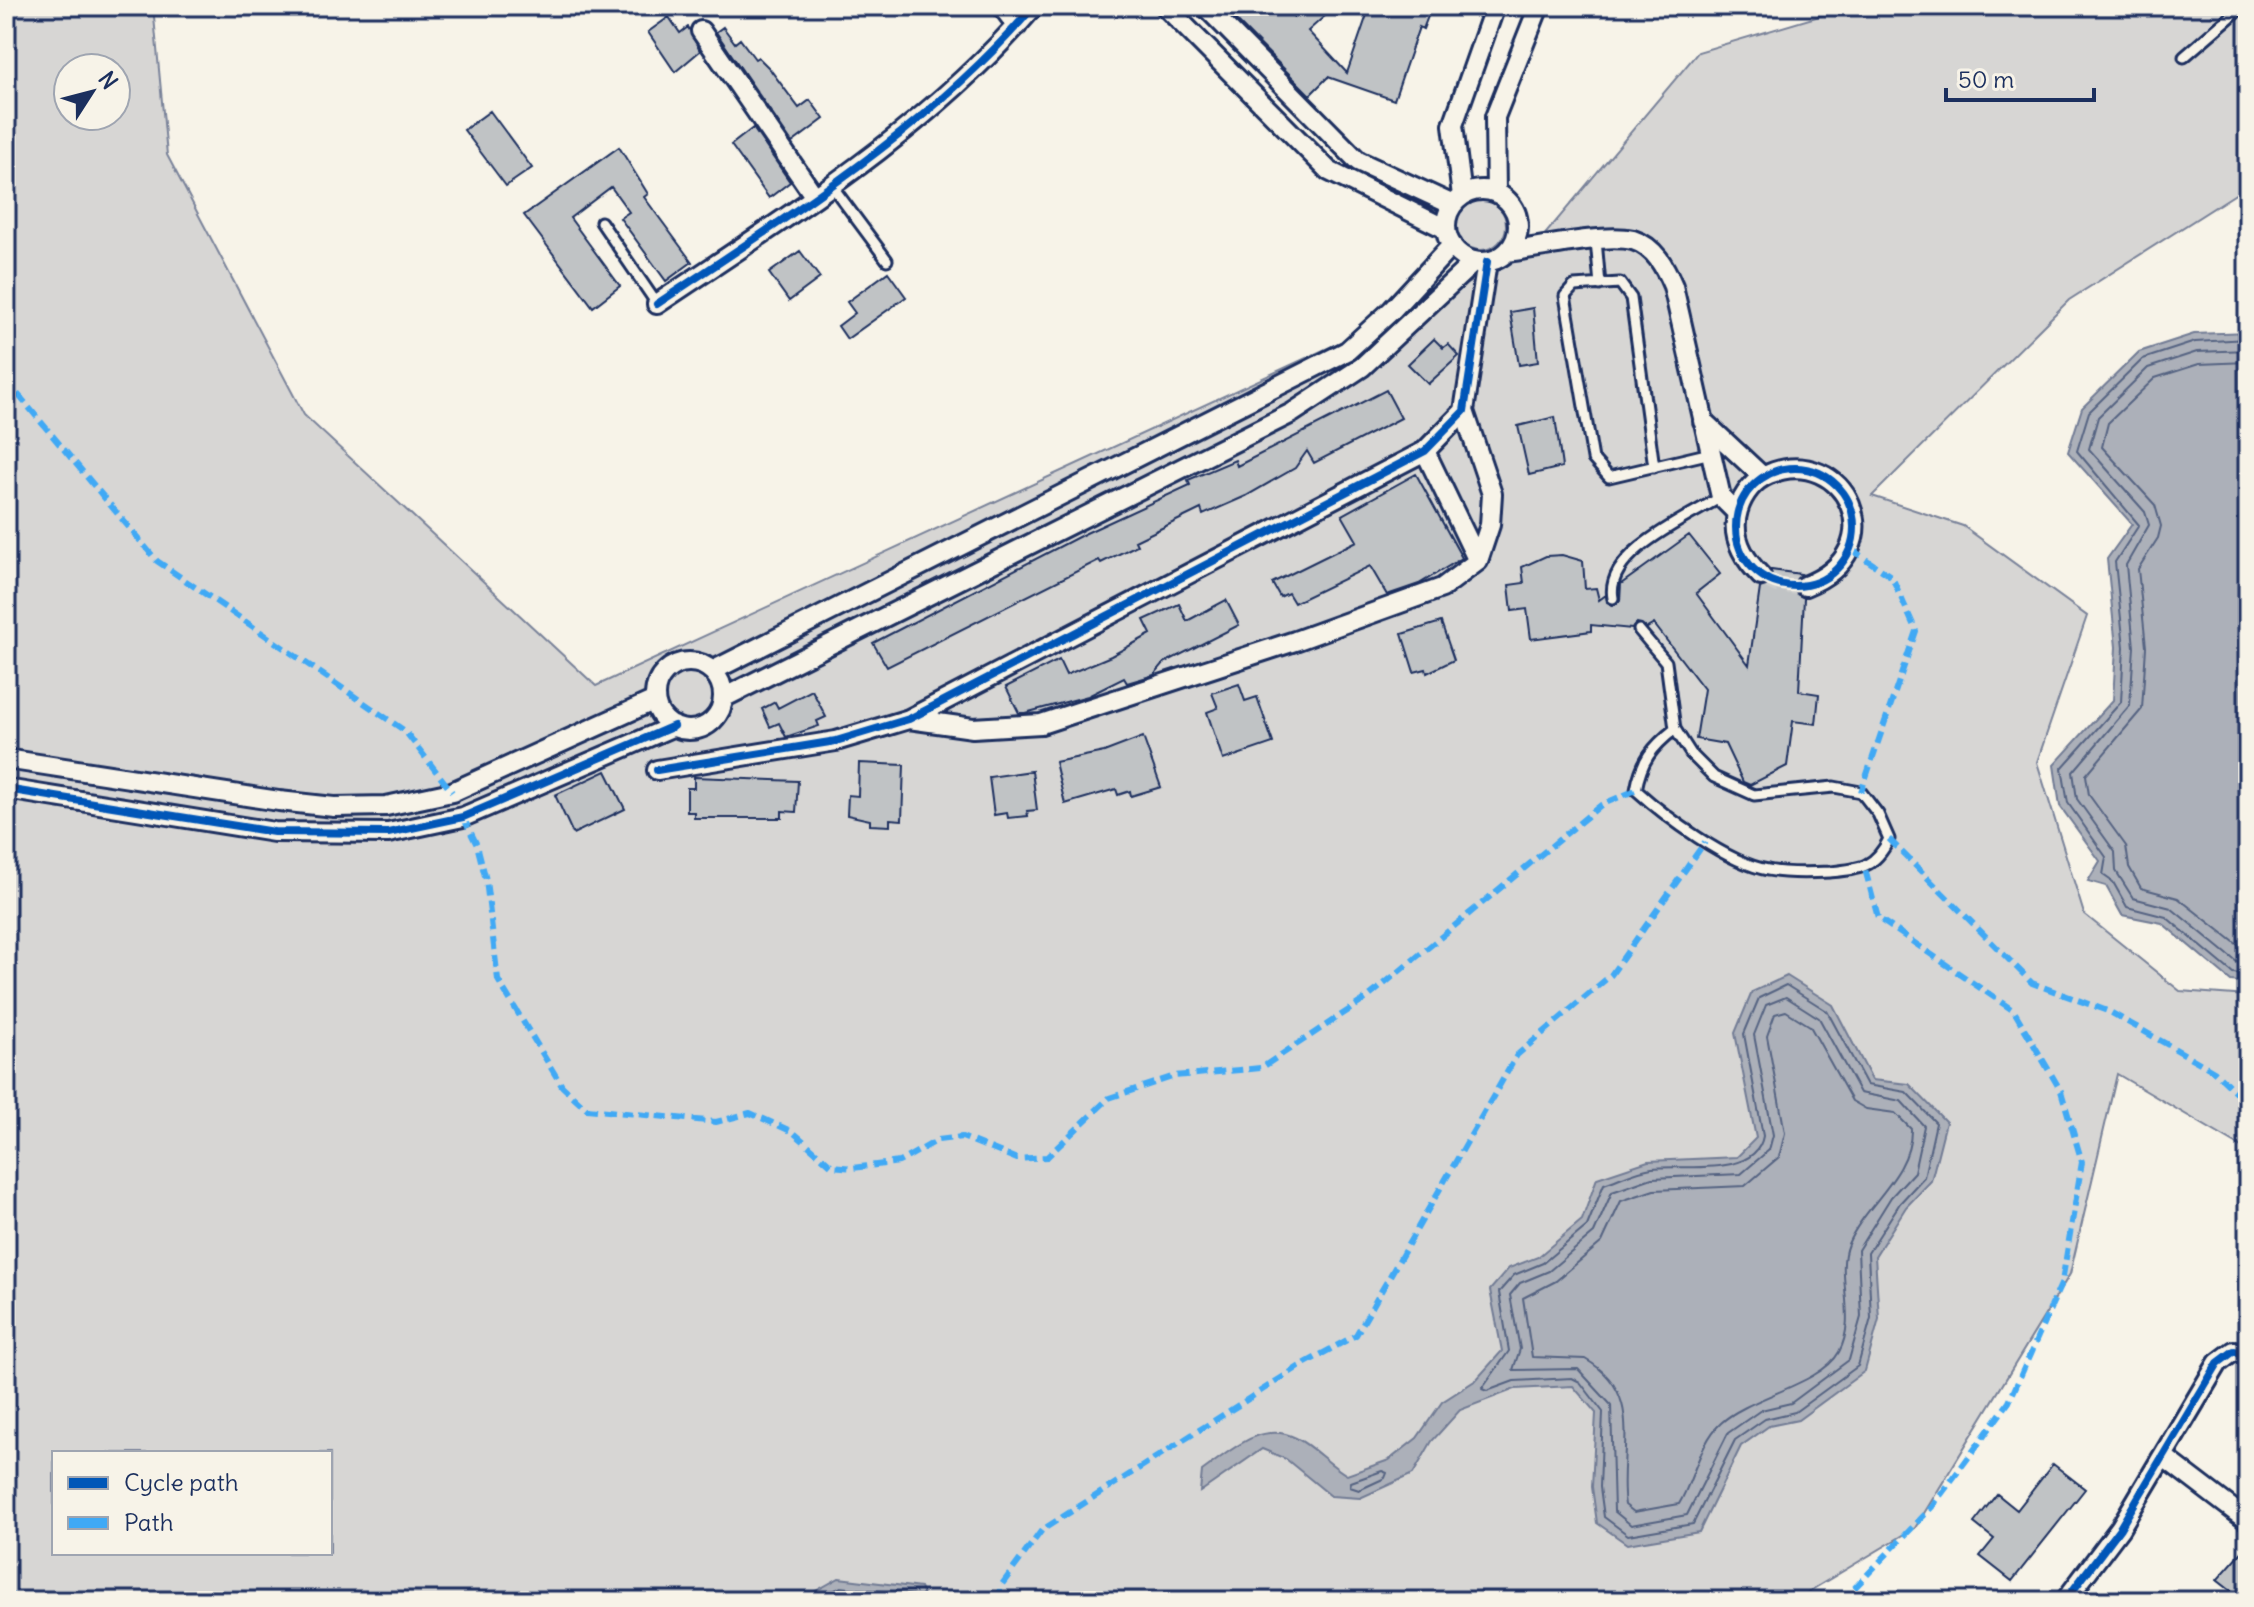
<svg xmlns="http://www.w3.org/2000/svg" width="2254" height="1607" font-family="Delius,sans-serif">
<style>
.green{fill:#d7d6d4;stroke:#798299;stroke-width:2;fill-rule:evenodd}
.water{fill:#acb0b9;stroke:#727c95;stroke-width:2}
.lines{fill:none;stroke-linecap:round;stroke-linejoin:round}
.shore{stroke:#556382;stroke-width:2}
.building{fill:#c0c3c5;stroke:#1b2f5e;stroke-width:2}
.street-tunnel{stroke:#cbcccc;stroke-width:18;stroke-dasharray:18 9;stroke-linecap:butt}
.lane-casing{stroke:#1b2f5e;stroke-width:15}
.street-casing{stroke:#1b2f5e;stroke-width:24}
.lane{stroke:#f7f3e8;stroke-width:9}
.street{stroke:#f7f3e8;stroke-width:18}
.quiet{stroke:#3fa9f5;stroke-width:6;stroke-dasharray:12 6;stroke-linecap:butt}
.cycleway-casing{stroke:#f7f3e8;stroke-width:13}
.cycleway{stroke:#0057b8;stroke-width:8}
</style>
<rect width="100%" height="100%" fill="#f7f3e8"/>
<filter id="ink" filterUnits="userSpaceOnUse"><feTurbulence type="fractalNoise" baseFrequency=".0125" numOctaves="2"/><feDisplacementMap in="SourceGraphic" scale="16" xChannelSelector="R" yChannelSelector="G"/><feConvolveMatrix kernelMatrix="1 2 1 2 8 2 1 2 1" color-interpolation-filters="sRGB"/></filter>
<g filter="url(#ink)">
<!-- green -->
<path class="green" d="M6 6H153L167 155 304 415 596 686 1527 256 1698 52 1853 6H2248V186L2069 300 1872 496 1963 526 2087 616 2037 762 2084 914 2180 991 2248 996V1151L2117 1074 2070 1274 1915 1528 1793 1601H6ZM68 68H116V116H68ZM54 1453H330V1553H54Z
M1456 225a25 25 0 1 1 50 0a25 25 0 1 1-50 0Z"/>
<!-- water -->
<path class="water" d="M2248 332V983L2231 981 2162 923 2122 915 2106 886 2088 881 2100 861 2060 806 2054 765 2113 700 2116 647 2107 559 2132 524 2068 452 2082 408 2139 352 2194 334Z
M1787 976 1833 1005 1872 1080 1909 1084 1946 1122 1931 1181 1906 1207 1875 1256 1879 1319 1865 1371 1798 1420 1769 1426 1741 1446 1699 1532 1627 1544 1597 1523 1592 1487 1596 1413 1573 1386 1515 1389 1460 1410 1432 1441 1413 1474 1360 1498 1331 1496 1286 1459 1262 1449 1200 1492 1202 1471C1229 1452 1261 1420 1296 1438 1314 1447 1329 1465 1347 1475L1389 1460 1417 1438 1442 1402 1476 1380 1502 1351 1490 1290 1509 1268 1538 1257 1582 1220 1597 1178 1648 1161 1737 1157 1756 1138 1735 1033 1752 992Z
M839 1578 920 1588 925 1601H798Z"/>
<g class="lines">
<!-- shore -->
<path class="shore" d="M2248 339 2195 342 2143 359 2089 412 2077 451 2139 525 2115 562 2124 647 2121 702 2062 768 2068 803 2106 857 2103 875 2113 882 2127 907 2166 917 2233 973 2248 975
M2248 350 2197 352 2148 368 2098 417 2089 449 2145 512 2149 525 2126 565 2134 647 2130 705 2073 772 2077 799 2115 852 2116 871 2133 898 2171 908 2238 963 2248 965
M2248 362 2199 364 2155 378 2108 423 2102 447 2155 505 2161 526 2158 538 2138 569 2146 647 2142 709 2086 775 2089 795 2126 846 2129 867 2141 888 2178 898 2248 953
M1786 985 1827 1011 1867 1085 1906 1092 1936 1123 1924 1177 1900 1203 1868 1253 1871 1318 1858 1366 1795 1412 1765 1419 1735 1440 1693 1524 1628 1535 1604 1517 1600 1487 1603 1412 1580 1382 1572 1378 1514 1381 1487 1391 1482 1389 1509 1351 1499 1292 1514 1275 1543 1263 1587 1226 1604 1184C1619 1179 1636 1170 1652 1168 1683 1164 1756 1178 1763 1136L1744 1034 1759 998Z
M1786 997 1819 1018 1860 1093 1901 1101 1924 1126 1914 1172 1891 1197 1858 1250 1861 1317 1849 1360 1791 1403 1761 1410 1728 1433 1687 1515 1631 1525 1614 1511 1611 1405 1578 1369 1513 1370 1520 1349 1510 1295 1520 1283 1549 1271 1594 1233 1612 1192 1652 1178 1741 1174 1769 1150 1773 1135 1754 1035 1766 1005Z
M1786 1011 1810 1026 1852 1101 1866 1109 1895 1113 1911 1129C1912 1175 1865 1204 1848 1244 1835 1275 1858 1317 1839 1352 1822 1384 1749 1397 1721 1423 1700 1442 1693 1481 1679 1504L1634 1512 1625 1505C1617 1452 1647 1394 1585 1359L1532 1357 1523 1298 1556 1281 1602 1242 1621 1201 1654 1190 1745 1186 1779 1157 1785 1133 1767 1036 1775 1014Z
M1382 1471 1387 1473 1385 1478 1359 1490 1350 1487 1351 1482Z
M815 1601 841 1587 912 1595 917 1601"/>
</g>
<!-- building -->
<path class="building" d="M1222 6H1284L1294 17 1307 6H1336L1308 31 1347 73 1370 6H1432L1423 29 1419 27 1394 100 1328 77 1310 95Z
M669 17 680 33 688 27 700 51 675 72 648 32Z
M723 27 735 43 740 39 755 59 758 57 769 68 799 108 810 100 824 119 792 143 716 32Z
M490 111 532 168 506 186 464 130Z
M753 128 790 182 769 198 731 145Z
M619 147 648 194 644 197 692 262 666 281 620 218 629 212 611 187 570 218 620 286 593 307 524 215Z
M800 251 820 278 789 301 769 273Z
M888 272 906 297 847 339 838 326 855 313 847 302Z
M1533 308 1538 362 1519 365 1510 312Z
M1434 339 1443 348 1448 344 1459 356 1428 384 1408 364Z
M1386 390 1401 418 1314 463 1307 451 1295 468 1246 496 1203 515 1201 509 1135 541 1137 545 1101 563 1099 560 887 667 873 643 1084 534 1190 485 1188 480 1235 460 1237 466Z
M1555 417 1562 467 1529 475 1518 426Z
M1416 474 1462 558 1419 584 1387 595 1370 566 1294 603 1288 593 1280 597 1272 583 1357 541 1342 515Z
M1689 535 1720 574 1696 593 1749 665 1760 588 1770 584 1771 570 1801 574 1793 585 1795 593 1804 598 1799 691 1819 694 1816 724 1793 721 1787 766 1750 785 1743 782 1725 744 1696 739 1704 689 1654 624 1647 628 1637 623 1632 629 1591 625V631L1531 639 1527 609 1512 611 1509 585 1524 583 1522 567 1546 556 1562 555 1583 561 1585 589 1596 588 1599 600 1606 595 1607 602 1613 605 1620 601 1621 584Z
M1226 600 1239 625 1164 663 1154 675 1127 683 1124 678 1088 696 1025 713H1019L1006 687 1059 660 1066 675 1111 656 1151 634 1144 620 1179 604 1187 621Z
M1441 622 1454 660 1427 673 1426 669 1414 672 1402 634Z
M1239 684 1245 701 1257 697 1273 743 1223 760 1207 712 1218 708 1212 693Z
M812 690 826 717 817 721 819 726 786 737 779 723 770 727 762 709 775 702 778 708Z
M1143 737 1161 787 1131 796 1130 791 1118 795 1116 789 1065 804 1055 762 1104 752Z
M859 763 904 765 902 820 890 819V826L870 825V820L847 815 848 795 858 796Z
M606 771 625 809 573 834 555 795Z
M1032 771 1037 810 1027 811 1028 816 1008 818 1007 813 994 815 989 777Z
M694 777 798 781 796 812 782 811V818H694V812H687V788H694Z
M2053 1464 2085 1489 2012 1581 1980 1556 1994 1539 1974 1523 1997 1494 2017 1510Z
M2248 1545V1601H2244L2217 1580Z"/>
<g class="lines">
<!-- street-tunnel -->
<path class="street-tunnel" d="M1761 576 1777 584 1805 586"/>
<!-- lane casing -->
<g class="lane-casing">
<path id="lane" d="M2184 57 2243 6
M832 186 887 260
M601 222 657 304
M1596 240 1600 285
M1654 467 1631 298 1620 283 1574 286 1565 296 1593 459 1609 477 1711 453
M1613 598C1604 553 1689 517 1721 497
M1639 630 1666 662 1675 729 1691 754 1714 777 1754 795 1834 787 1861 792 1878 814 1889 839C1875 868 1860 869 1830 872 1810 873 1787 874 1768 870 1727 863 1666 817 1636 790 1641 761 1652 747 1675 729"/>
</g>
<!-- street casing -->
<g class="street-casing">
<path id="street" d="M1002 6 1017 26
M1165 6 1329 171 1446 229
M1205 6 1358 161 1453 205
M701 31 815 197
M1446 226a36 36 0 1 1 72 0a36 36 0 1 1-72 0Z
M1496 193 1495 117 1539 6
M1462 196 1453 125 1495 6
M1507 252C1538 248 1605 233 1633 240 1655 247 1665 267 1673 286L1721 497 1737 513
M657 304C791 214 929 129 1034 6
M1703 421 1763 477
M1425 451 1478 561
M1761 576C1743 558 1730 536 1738 510 1743 494 1754 480 1769 474 1844 443 1898 550 1805 586
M655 696a34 34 0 1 1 68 0a34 34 0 1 1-68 0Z
M712 671 1347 351 1392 310 1452 245
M723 698 1292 413 1362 367 1475 261
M909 719 973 728 1041 724 1295 641 1442 588 1478 561 1490 525 1492 494 1464 411
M6 759 279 801 334 807 386 806 452 792 655 700
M657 770 836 741 909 719 1425 451 1464 411 1487 262
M6 789 274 832 388 833 463 817 674 726
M2164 1457 2248 1521
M2065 1601 2120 1528 2218 1363 2234 1351 2248 1354"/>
</g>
<!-- lane -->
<use href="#lane" class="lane"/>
<!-- street -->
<use href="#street" class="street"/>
<!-- quiet -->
<path class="quiet" d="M6 380 157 561 405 731 452 792
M1851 549 1892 577 1916 631 1861 792
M463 817 477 845 486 880 498 980 562 1086 587 1109 716 1122 750 1113 793 1132 832 1166 853 1168 899 1162 938 1140 962 1137 1017 1159 1047 1157 1109 1098 1175 1076 1261 1068 1367 998 1601 805 1636 790
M1889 839 2032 983 2110 1012 2214 1071 2248 1104
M6 1593 25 1601
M1000 1601V1587L1042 1530 1300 1366 1356 1335 1517 1055 1611 975 1705 842
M1842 1601 1932 1507 2009 1402 2062 1282 2082 1162 2061 1091 2014 1011 1878 918 1865 869"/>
<!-- cycleway casing -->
<g class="cycleway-casing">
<path id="cycleway" d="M657 304C791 214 929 129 1034 6
M1736 527a59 59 0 1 1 118 0a59 59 0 1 1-118 0Z
M657 770 836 741 909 719 1425 451 1464 411 1487 262
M6 789 274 832 388 833 463 817 674 726
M2065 1601 2120 1528 2218 1363 2234 1351 2248 1354"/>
</g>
<!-- cycleway -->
<use href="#cycleway" class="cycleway"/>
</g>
</g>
<!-- margin -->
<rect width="2254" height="1607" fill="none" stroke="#f7f3e8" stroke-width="32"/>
<rect x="16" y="16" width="2222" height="1575" fill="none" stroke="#1b2f5e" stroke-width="3" filter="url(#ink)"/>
<!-- legend -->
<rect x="52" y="1451" width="280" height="104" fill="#f7f3e8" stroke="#9fa5b1" stroke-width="2"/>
<rect x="68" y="1477" width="40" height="12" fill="#0057b8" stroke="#9fa5b1" stroke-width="2"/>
<text x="124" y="1491" font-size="24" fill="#1b2f5e">Cycle path</text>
<rect x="68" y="1517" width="40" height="12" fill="#3fa9f5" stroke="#9fa5b1" stroke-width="2"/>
<text x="124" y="1531" font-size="24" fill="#1b2f5e">Path</text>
<!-- north arrow -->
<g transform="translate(92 92) rotate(54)"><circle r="38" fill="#f7f3e8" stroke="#9fa5b1" stroke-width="2"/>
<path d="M0-6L14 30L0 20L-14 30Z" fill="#1b2f5e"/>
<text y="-12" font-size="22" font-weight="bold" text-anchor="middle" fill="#1b2f5e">N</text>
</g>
<!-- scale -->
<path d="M1946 88v12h148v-12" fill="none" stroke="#1b2f5e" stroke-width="4"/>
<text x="1958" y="88" font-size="24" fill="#1b2f5e" stroke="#f7f3e8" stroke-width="6" paint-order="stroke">50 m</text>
</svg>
